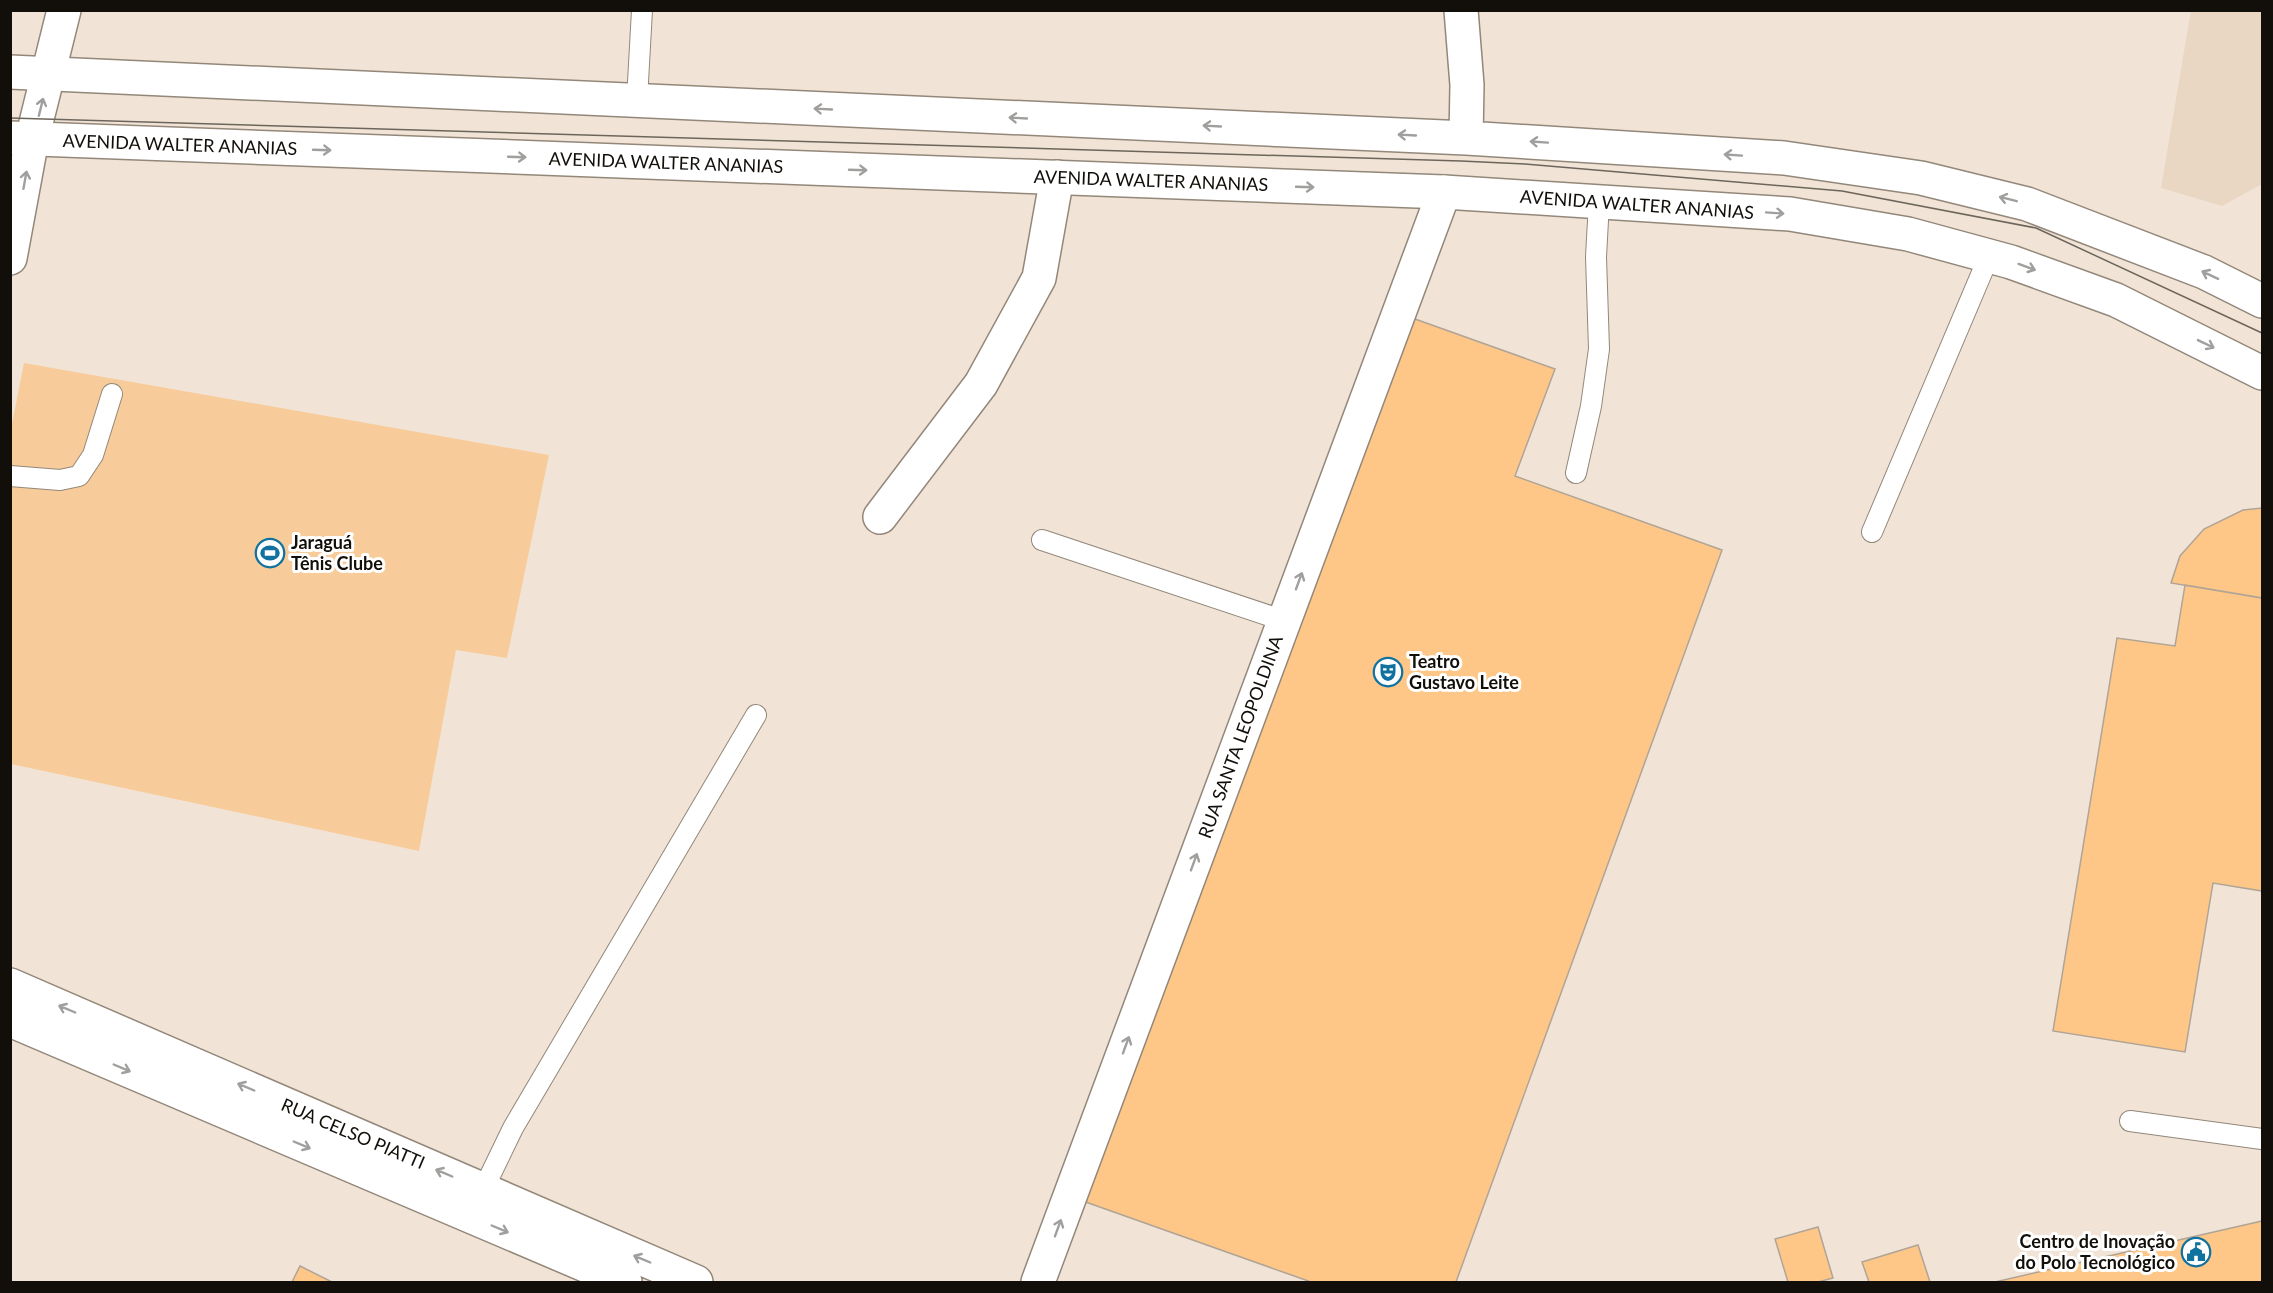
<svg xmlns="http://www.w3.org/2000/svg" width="2273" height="1293" font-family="Lato,sans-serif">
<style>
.built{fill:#e9d7c3}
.green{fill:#f8cc9a}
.building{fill:#fec787;stroke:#b0a497;stroke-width:1.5}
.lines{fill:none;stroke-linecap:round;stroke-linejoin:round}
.service-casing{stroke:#93877a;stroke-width:22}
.minor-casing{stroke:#93877a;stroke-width:36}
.tertiary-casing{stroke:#93877a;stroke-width:36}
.secondary-casing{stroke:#93877a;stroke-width:36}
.service{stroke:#fff;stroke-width:20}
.minor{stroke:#fff;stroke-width:33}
.tertiary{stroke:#fff;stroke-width:33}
.secondary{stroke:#fff;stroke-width:33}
.tram{stroke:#6d655c;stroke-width:1.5}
.oneway{stroke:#a09f9d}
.labels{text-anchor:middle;stroke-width:6;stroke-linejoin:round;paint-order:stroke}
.street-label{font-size:18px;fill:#120e09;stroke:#fff}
.poi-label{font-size:18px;font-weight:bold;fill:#120e09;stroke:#fff;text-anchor:start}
</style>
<rect width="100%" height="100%" fill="#f1e4d6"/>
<!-- built -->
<path class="built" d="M2191 10 2262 11V184L2222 206 2161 188Z"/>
<!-- green -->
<path class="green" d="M24 363 549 455 507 658 456 650 419 851 11 764 10 434Z"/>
<!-- building -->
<path class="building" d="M1401 314 1555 369 1515 476 1722 550 1456 1282H1311L1080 1200Z
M2262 508V598L2171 583 2180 556 2204 529 2243 510Z
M2185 585 2262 598V891L2213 883 2185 1052 2053 1031 2117 638 2175 646Z
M2262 1221V1282H1995Z
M1818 1227 1833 1278 1818 1282H1788L1775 1239Z
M1918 1245 1930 1282H1869L1862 1262Z
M300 1266 332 1282H292Z"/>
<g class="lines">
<!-- service casing -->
<g class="service-casing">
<path id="service" d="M637 100 642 10
M1576 473 1591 406 1599 349 1596 257 1599 202
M10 476 60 480 79 476 93 455 112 394
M1872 532 1989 256
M1042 540 1285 621
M2130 1121 2262 1139
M483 1190 513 1128 756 715"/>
</g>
<!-- minor casing -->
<g class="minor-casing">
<path id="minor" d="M880 517 981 384 1039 278 1057 177
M10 985 696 1282
M10 1020 625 1282
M1038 1282 1444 192"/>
</g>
<!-- tertiary casing -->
<g class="tertiary-casing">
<path id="tertiary" d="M1461 10 1467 85 1466 138
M10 72 1466 138 1784 158 1921 178 2027 204 2204 272 2262 301
M10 138 1444 192 1790 214 1908 234 2011 262 2116 300 2262 373"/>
</g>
<!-- secondary casing -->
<g class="secondary-casing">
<path id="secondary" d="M10 258 32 139 64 10"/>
</g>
<!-- service -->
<use href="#service" class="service"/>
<!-- minor -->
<use href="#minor" class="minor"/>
<!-- tertiary -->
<use href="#tertiary" class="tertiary"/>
<!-- secondary -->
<use href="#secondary" class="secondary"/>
<!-- tram -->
<path class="tram" d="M10 118 1461 161 1525 164 1842 191 2036 228 2262 333"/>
</g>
<!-- one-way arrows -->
<defs><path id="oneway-shaft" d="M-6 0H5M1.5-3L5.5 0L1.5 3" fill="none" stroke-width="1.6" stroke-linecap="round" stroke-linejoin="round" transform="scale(1.5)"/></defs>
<g class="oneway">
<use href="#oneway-shaft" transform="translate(41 107) rotate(-76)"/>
<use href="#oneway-shaft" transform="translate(823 109) rotate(-177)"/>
<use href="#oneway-shaft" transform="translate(1018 118) rotate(-177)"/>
<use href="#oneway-shaft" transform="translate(1212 126) rotate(-177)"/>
<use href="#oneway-shaft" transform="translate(1407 135) rotate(-177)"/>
<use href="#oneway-shaft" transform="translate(1539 142) rotate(-176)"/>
<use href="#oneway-shaft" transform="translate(322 150) rotate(2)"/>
<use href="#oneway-shaft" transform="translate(1733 155) rotate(-176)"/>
<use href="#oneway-shaft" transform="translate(517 157) rotate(2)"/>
<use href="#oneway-shaft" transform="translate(858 170) rotate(2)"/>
<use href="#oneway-shaft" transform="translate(25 180) rotate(-80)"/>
<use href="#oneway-shaft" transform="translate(1305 187) rotate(2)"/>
<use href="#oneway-shaft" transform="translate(2008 199) rotate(-166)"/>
<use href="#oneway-shaft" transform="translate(1775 213) rotate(4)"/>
<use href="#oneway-shaft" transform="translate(2027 267) rotate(20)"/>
<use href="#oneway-shaft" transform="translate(2210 275) rotate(-155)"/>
<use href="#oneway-shaft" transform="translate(2206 344) rotate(26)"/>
<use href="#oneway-shaft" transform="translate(1299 581) rotate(-70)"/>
<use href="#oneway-shaft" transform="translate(1194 862) rotate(-70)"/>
<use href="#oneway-shaft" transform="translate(67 1009) rotate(-157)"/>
<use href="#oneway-shaft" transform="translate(1126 1045) rotate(-70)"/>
<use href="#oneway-shaft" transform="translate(122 1068) rotate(23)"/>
<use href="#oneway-shaft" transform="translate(246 1087) rotate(-157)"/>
<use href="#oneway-shaft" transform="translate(302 1145) rotate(23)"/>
<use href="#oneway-shaft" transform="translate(444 1173) rotate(-157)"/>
<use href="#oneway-shaft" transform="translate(1058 1228) rotate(-70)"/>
<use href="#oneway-shaft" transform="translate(500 1229) rotate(23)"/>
<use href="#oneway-shaft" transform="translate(642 1259) rotate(-157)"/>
</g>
<!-- icons -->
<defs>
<g id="stadium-ring" transform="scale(1.5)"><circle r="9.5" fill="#fff" stroke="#12729f" stroke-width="1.5"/><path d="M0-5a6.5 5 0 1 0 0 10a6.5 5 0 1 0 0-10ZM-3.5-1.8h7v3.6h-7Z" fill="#12729f"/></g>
<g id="theatre-ring" transform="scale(1.5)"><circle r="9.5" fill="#fff" stroke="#12729f" stroke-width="1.5"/><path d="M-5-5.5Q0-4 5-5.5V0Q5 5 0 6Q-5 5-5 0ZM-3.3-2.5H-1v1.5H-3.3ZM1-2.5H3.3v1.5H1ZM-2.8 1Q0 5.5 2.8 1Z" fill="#12729f"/></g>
<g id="civic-ring" transform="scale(1.5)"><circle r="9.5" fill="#fff" stroke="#12729f" stroke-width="1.5"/><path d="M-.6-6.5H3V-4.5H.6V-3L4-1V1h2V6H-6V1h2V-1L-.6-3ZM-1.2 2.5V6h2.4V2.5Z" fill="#12729f"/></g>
</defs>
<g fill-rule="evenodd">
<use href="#stadium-ring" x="270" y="553"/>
<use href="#theatre-ring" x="1388" y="672"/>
<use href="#civic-ring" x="2196" y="1252"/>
</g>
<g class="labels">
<!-- street labels -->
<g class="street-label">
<text transform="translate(180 145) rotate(2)" y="6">AVENIDA WALTER ANANIAS</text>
<text transform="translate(666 163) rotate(2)" y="6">AVENIDA WALTER ANANIAS</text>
<text transform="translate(1151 181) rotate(2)" y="6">AVENIDA WALTER ANANIAS</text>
<text transform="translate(1637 205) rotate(4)" y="6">AVENIDA WALTER ANANIAS</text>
<text transform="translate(1241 737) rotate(-70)" y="6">RUA SANTA LEOPOLDINA</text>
<text transform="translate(353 1134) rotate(23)" y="6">RUA CELSO PIATTI</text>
</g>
<!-- poi labels -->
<g class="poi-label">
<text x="291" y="549">Jaraguá<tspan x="291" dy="21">Tênis Clube</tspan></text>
<text x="1409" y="668">Teatro<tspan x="1409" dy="21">Gustavo Leite</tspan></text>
<text x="2175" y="1248" text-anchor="end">Centro de Inovação<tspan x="2175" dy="21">do Polo Tecnológico</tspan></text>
</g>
</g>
<!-- border -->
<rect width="2273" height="1293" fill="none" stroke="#120e09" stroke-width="24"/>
</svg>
